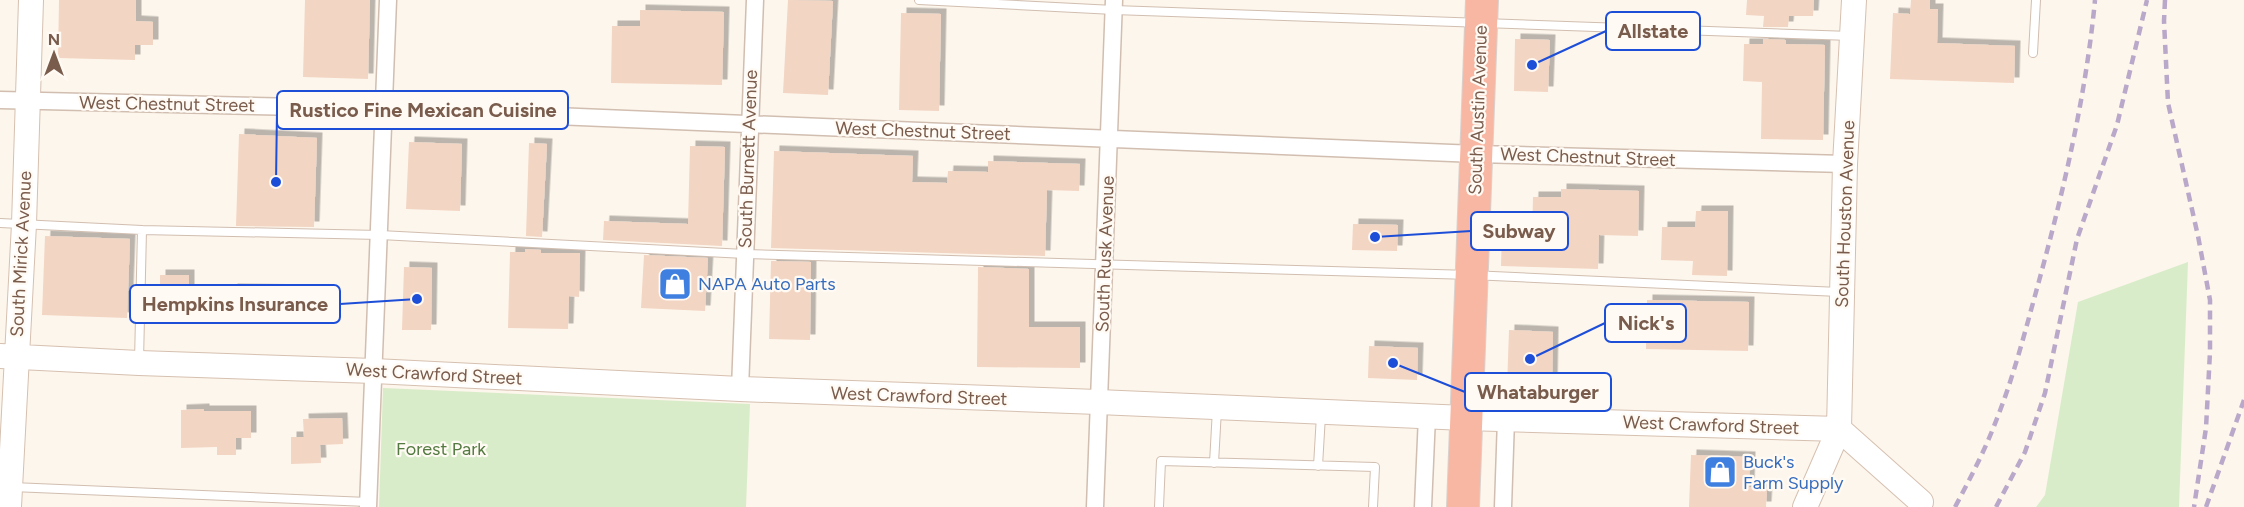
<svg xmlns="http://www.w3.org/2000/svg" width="2244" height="507" font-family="Figtree,sans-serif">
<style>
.green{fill:#d8ecc9}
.building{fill:#f3d5c3;filter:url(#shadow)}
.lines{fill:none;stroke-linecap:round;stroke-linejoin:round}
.lane-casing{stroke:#d1beb0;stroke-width:10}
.street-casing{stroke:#d1beb0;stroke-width:19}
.secondary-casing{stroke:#d6c0b0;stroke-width:26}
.highway-casing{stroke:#dad1cd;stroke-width:34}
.lane{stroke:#fff;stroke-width:8}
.street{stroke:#fff;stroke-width:16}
.secondary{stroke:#fff;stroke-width:24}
.highway{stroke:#f7b7a3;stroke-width:32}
.rail{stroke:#b9a8c9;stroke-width:4.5;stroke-dasharray:9 6;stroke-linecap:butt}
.labels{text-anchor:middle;stroke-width:4.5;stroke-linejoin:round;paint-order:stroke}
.street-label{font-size:18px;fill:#7a5c4d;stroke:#fffaf3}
.shop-label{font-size:18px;fill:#366cbe;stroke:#fffaf3;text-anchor:start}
.park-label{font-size:18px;fill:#537a41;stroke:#fffaf3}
.leader{fill:none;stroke:#1d4ed8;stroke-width:2}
.callout-dot{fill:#1d4ed8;stroke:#fffaf3;stroke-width:2}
.callout{fill:#fffaf3;stroke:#1d4ed8;stroke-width:2}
.callout-label{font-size:20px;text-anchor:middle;font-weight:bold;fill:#7a5c4d}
</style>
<defs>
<filter id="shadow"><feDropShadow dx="5.5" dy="-5.5" stdDeviation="0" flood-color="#0004"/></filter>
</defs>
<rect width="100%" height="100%" fill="#fdf6ec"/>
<!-- green -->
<path class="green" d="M2188 262 2179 507H2036L2045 495 2078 302Z
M383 388 750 404 746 507H379Z"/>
<!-- building -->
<path class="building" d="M59 0H136V21L153 22V45H135V60L58 58Z
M305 0H370L368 79 303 77Z
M788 0 833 1 828 95 783 93Z
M1747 0H1814L1813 16H1789L1788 27H1763L1764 16 1746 15Z
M1911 0H1930V9H1938L1937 43 2015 46 2014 83 1890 79 1893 13 1910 14Z
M640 10 724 12 722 85 611 83 612 26H640Z
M901 13 941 14 939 111 899 110Z
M1515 39 1550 40 1548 92 1514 91Z
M1763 39 1786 40V44L1825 45 1823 140 1761 139 1762 82 1743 81 1744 44H1763Z
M239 134 317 138 314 227 236 226Z
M409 142 462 144 460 211 406 209Z
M529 143 547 144 542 237 526 236Z
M690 146 725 147 722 246 603 240 604 221 688 224Z
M774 151 913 156 912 182 947 183 948 171 988 172V161L1080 164 1079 191 1047 190 1045 256 771 248Z
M1561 189 1639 191 1638 236 1599 235 1598 269 1501 266 1502 233 1532 234 1533 197H1561Z
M1696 211H1728L1727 276 1692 275 1693 261 1661 260 1662 227H1695Z
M1353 224 1398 225 1397 251 1352 250Z
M45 236 130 239 127 318 42 315Z
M525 249 541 250V253H580L579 297 569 296 568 329 508 328 510 252H525Z
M644 255 708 258 705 311 641 308Z
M771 261 811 262 810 340 769 339Z
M404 267 432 268 431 330H402Z
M978 267 1029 269V327H1080V368L977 367Z
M160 275H189V311H160Z
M232 289 281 290 280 324 231 323Z
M1647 300 1749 302 1748 351 1646 349Z
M1509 330 1553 332 1552 389 1507 387Z
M1369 346 1418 348 1417 380 1368 378Z
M204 409V411H251V438H236V455H217V447L181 448V410Z
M342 418 343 444 320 445 321 463 291 464V437H304L303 419Z
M1691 455 1750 457 1749 487 1767 488 1766 507H1689Z"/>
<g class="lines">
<!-- lane casing -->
<g class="lane-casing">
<path id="lane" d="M919 0 1114 10 1851 36
M2033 53 2036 0
M0 223 142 230
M139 361 142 230 380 235 745 254 1471 275 1839 292
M1214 463 1217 409
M1318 466 1321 415
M12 487 368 502
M1159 507 1161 461 1375 467 1373 507"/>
</g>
<!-- street casing -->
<g class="street-casing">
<path id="street" d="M0 100 385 109 1476 154 1845 164
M740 389 755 0
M368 507 388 0
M1095 507 1114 0
M1423 507 1427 416
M1503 507 1506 419"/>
</g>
<!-- secondary casing -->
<g class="secondary-casing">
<path id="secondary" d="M0 356 139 363 374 371 740 389 1098 402 1465 418 1839 429
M1839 429 1921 502
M9 507 24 224 31 0
M1805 507 1839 429 1845 164 1854 0"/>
</g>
<!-- highway casing -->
<g class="highway-casing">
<path id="highway" d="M1463 507 1482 0"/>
</g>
<!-- lane -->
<use href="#lane" class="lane"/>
<!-- street -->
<use href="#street" class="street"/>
<!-- secondary -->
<use href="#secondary" class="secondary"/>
<!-- highway -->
<use href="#highway" class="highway"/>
<!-- rail -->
<path class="rail" d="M2165 0 2164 21 2168 103 2198 236 2210 300V352L2206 428 2194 507
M1955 507C1970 479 1985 450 1996 421 2014 376 2026 328 2039 281 2064 189 2086 95 2095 0
M1996 507 2025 452 2045 393 2077 239 2117 125 2147 0
M2206 507 2244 400"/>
</g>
<!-- icons -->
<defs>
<g id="shop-square" transform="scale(1.725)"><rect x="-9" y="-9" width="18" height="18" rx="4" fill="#3f7fe0" stroke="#fffaf3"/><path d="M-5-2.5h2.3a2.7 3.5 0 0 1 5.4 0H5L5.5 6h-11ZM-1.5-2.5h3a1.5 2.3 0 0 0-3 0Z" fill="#fff"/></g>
</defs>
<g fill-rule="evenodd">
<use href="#shop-square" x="675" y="284"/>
<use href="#shop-square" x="1720" y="472"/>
</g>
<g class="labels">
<!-- street labels -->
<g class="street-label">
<text transform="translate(167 104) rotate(1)" y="6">West Chestnut Street</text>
<text transform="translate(1478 110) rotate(-88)" y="6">South Austin Avenue</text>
<text transform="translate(923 131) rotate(2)" y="6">West Chestnut Street</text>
<text transform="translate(1588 157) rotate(2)" y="6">West Chestnut Street</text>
<text transform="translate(748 159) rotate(-88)" y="6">South Burnett Avenue</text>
<text transform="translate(1845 214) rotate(-88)" y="6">South Houston Avenue</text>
<text transform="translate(21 254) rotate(-87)" y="6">South Mirick Avenue</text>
<text transform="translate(1105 254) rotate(-88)" y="6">South Rusk Avenue</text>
<text transform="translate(434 374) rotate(3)" y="6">West Crawford Street</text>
<text transform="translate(919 396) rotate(2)" y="6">West Crawford Street</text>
<text transform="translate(1711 425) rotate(2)" y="6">West Crawford Street</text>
</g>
<!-- shop labels -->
<g class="shop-label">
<text x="698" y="290">NAPA Auto Parts</text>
<text x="1743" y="468">Buck's<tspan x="1743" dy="21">Farm Supply</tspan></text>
</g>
<!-- park labels -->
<g class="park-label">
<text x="441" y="455">Forest Park</text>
</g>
</g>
<!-- callouts -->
<path class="leader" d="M1532 65L1606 31M276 182L277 110M1375 237L1471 231M417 299L340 304M1530 359L1605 323M1393 363L1465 392"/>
<g class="callout-dot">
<circle cx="1532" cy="65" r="6"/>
<circle cx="276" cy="182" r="6"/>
<circle cx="1375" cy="237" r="6"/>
<circle cx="417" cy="299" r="6"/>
<circle cx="1530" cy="359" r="6"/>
<circle cx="1393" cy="363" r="6"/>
</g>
<g class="callout">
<rect x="1606" y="12" width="94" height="38" rx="6"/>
<rect x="277" y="91" width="291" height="38" rx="6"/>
<rect x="1471" y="212" width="97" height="38" rx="6"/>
<rect x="130" y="285" width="210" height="38" rx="6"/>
<rect x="1605" y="304" width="81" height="38" rx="6"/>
<rect x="1465" y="373" width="146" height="38" rx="6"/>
</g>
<g class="callout-label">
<text x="1653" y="38">Allstate</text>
<text x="423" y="117">Rustico Fine Mexican Cuisine</text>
<text x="1519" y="238">Subway</text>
<text x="235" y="311">Hempkins Insurance</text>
<text x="1646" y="330">Nick's</text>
<text x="1538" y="399">Whataburger</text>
</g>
<!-- north arrow -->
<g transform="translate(54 54)" stroke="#fffaf3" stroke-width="4.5" paint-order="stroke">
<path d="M0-4.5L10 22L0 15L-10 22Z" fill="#7a5c4d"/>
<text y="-9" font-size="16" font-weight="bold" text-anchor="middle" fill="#7a5c4d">N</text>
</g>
</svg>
